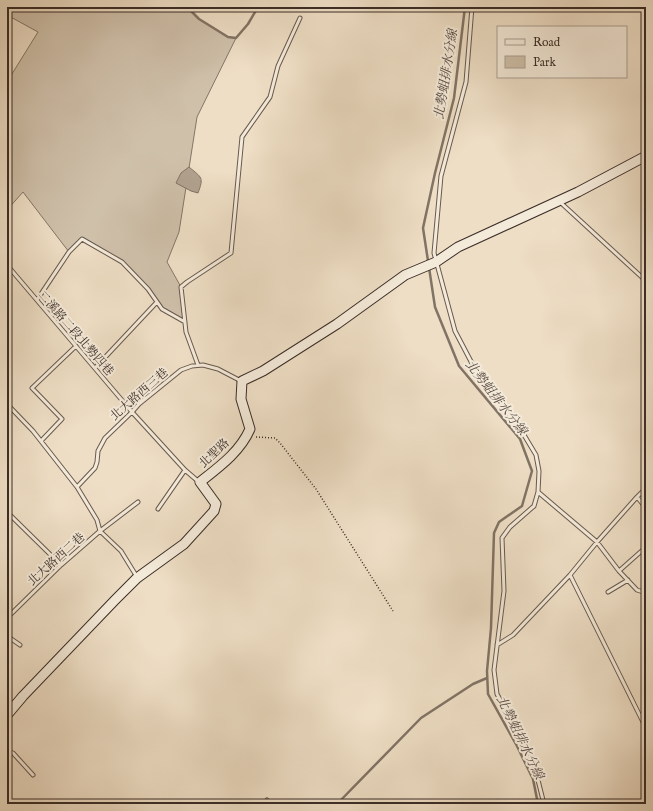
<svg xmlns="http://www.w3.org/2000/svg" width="653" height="811" font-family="'IM FELL English','Noto Serif TC',serif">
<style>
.green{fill:#cfc0aa;stroke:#847668}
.water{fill:#b1a28f;stroke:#817365}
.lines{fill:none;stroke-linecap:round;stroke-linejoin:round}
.stream{stroke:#817365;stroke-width:2.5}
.lane-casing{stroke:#67594e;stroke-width:5}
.secondary-casing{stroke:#3a2d27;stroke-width:11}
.path{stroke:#3a2d27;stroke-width:1.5;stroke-dasharray:1 2;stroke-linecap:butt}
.lane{stroke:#f4ead9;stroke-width:3}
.secondary{stroke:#f4ead9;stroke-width:9}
.labels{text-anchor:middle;stroke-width:4;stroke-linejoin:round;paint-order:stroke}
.street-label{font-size:12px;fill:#3a2d27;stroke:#f4ead9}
.water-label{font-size:13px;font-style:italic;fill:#584a41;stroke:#f4ead9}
</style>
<rect width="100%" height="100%" fill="#eedec5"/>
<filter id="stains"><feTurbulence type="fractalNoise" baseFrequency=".005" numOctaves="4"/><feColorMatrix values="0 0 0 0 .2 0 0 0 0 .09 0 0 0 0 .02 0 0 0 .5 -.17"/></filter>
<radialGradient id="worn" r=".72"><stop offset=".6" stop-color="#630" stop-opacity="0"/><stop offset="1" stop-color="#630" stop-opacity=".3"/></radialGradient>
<!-- green -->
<path class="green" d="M7 7H187L199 19 228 37 236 38 197 117 179 232 167 262 181 287 185 322 162 309 148 289 122 262 82 239 69 252 23 192 7 210V82L38 32 7 15Z"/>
<!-- water -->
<path class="water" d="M189 167C202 178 204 177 198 193L191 191 176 183 181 173Z"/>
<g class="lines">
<!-- stream -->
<path class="stream" d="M187 7 199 19 228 37 236 38 248 24 258 7
M465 7 454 98 435 173 423 228 435 307 459 366 520 439 532 471 522 506 499 522 494 533 491 628 487 671 488 694 517 746 533 779 538 804
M337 804 421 718 473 684 487 678"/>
<!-- lane casing -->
<g class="lane-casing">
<path id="lane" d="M472 7 466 82 441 176 434 253 455 331 476 371 524 435 536 455 539 471 538 492 534 506 510 527 502 538 504 591 494 670 497 694 533 760 544 804
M560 202 646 281
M7 265 132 412 185 470 199 482
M37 300 69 252 82 239 122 262 148 289 162 309 185 322
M198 365 186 332 181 287 187 282 231 253 242 137 270 97 278 66 300 18
M95 368 157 302
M7 404 33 431 77 487 97 520 100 531 121 551 137 577
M41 441 62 419 32 388 76 346
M77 487 95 468 97 462 98 451 105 438 132 412 139 404 181 370 192 366 203 365 218 369 241 381
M538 492 597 542 619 571 637 590 646 593
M637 497 646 488
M158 509 185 470
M7 512 61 565
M619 571 646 547
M570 575 644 724 646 723
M608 592 628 580
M7 618 61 565 100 531 138 502
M7 636 20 645
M497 645 513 635 570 575 597 542 637 497 646 508
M7 751 13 753 33 775
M264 804 267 800"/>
</g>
<!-- secondary casing -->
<g class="secondary-casing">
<path id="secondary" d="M7 715 23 696 115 600 137 578 184 544 214 511 216 504 200 482C219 467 240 452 250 429L241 399 242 381 263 371 337 324 405 275 436 262 458 247 578 192 646 156"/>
</g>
<!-- path -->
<path class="path" d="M256 437 275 438 280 443 316 489 393 611"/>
<!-- lane -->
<use href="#lane" class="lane"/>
<!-- secondary -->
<use href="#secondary" class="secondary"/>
</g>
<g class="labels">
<!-- street labels -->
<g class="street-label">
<text transform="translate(76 333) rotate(49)" y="4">二溪路二段北勢四巷</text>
<text transform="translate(139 394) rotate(-41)" y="4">北大路西三巷</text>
<text transform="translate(214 453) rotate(-43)" y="4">北聖路</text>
<text transform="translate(56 559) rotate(-42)" y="4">北大路西二巷</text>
</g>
<!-- water labels -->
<g class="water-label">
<text transform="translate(445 74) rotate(-81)" y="5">北勢蛆排水分線</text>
<text transform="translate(497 397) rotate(52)" y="5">北勢蛆排水分線</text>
<text transform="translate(521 737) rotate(64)" y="5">北勢蛆排水分線</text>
</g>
</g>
<!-- margin -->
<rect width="653" height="811" fill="none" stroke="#eedec5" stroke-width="24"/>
<rect x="8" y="8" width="637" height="795" fill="none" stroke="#3a2d27" stroke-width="2"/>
<rect x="12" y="12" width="629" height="787" fill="none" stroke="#3a2d27"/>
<!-- legend -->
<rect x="497" y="26" width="130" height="52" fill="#f4ead9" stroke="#aa9e92"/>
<rect x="505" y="39" width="20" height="6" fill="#f4ead9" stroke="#aa9e92"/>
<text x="533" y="46" font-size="12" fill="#3a2d27">Road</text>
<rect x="505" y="56" width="20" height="12" fill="#cfc0aa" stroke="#aa9e92"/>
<text x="533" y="66" font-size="12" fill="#3a2d27">Park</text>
<rect width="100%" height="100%" filter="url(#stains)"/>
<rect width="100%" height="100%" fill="url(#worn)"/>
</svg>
